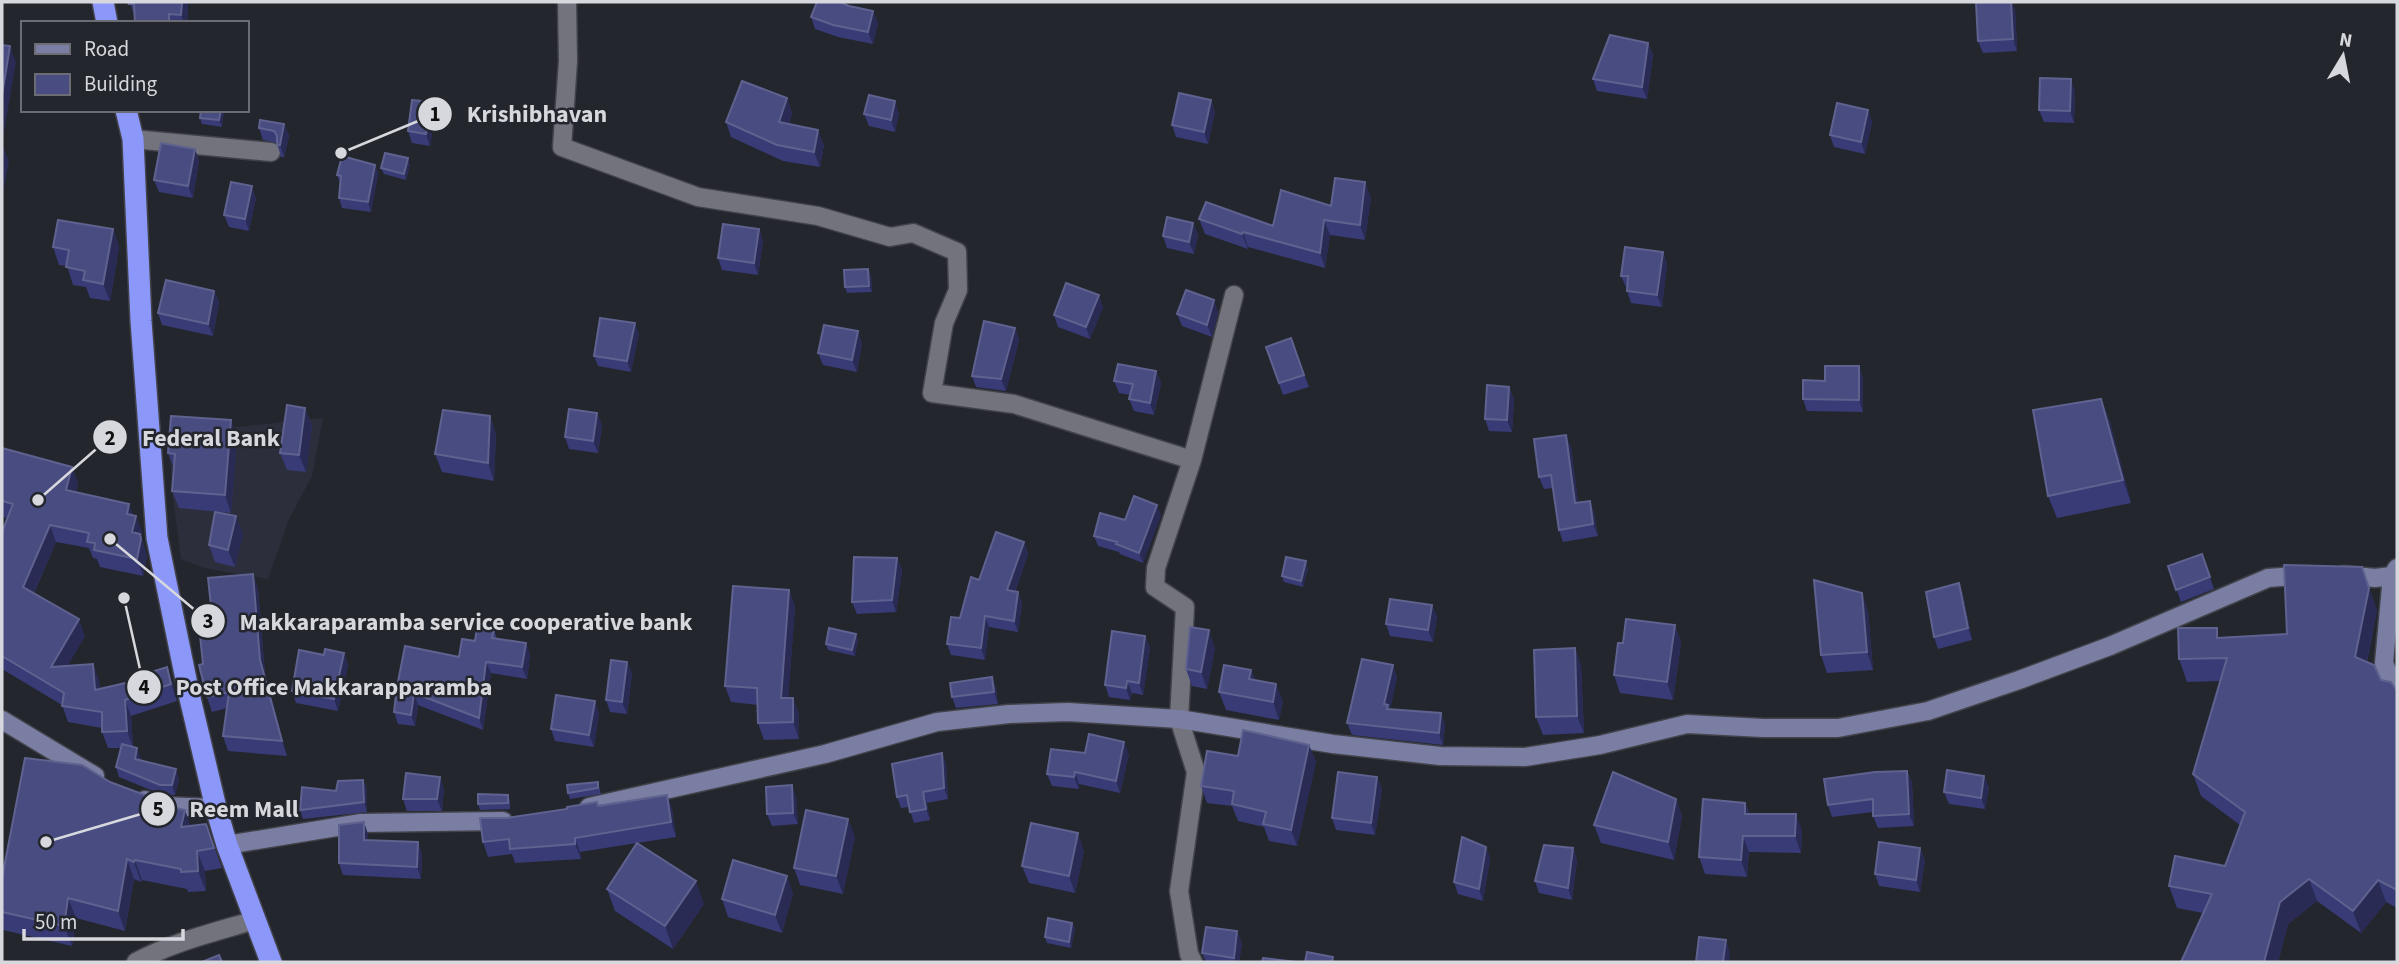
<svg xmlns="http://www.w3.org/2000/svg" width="2399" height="964" font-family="'Source Sans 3',sans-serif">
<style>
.built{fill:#2c2e3b}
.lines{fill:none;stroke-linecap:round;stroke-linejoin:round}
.street-casing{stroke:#42434a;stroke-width:21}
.secondary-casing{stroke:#42434a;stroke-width:21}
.highway-casing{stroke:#42434a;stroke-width:24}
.street{stroke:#72737d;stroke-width:18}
.secondary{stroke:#7a7ea2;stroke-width:18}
.highway{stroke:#8c97fa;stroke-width:21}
.wall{fill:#383b75}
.shaded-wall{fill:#292b54}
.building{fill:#494c80;stroke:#5f628f;stroke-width:2}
.leader{fill:none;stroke:#d7d8de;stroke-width:2.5}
.callout-dot{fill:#d7d8de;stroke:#24262e;stroke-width:2.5}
.mark-label{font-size:21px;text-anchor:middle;font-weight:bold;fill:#111}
.callout-label{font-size:24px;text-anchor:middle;font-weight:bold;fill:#d7d8de;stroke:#24262e;stroke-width:5;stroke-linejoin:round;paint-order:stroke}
</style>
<rect width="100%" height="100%" fill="#24262e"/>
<!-- built -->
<path class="built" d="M323 418 312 476 289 519 268 579 204 568 181 559 173 498 169 443 178 433Z"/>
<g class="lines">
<!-- street casing -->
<g class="street-casing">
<path id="street" d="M567 2 568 61 562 147 698 197 818 216 890 237 913 233 957 252 958 290 944 323 932 393 1014 404 1192 460 1156 568 1155 587 1185 607 1179 719 1196 772 1179 891 1189 954 1193 962
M133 139 271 152
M1192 460 1234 295
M136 962C173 942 215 932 255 920"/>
</g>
<!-- secondary casing -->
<g class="secondary-casing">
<path id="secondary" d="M2397 568 2392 576 2384 663 2397 694
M2344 575 2375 578 2392 576
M2 720 95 776
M145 800 161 806 216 808
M589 807 825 754 937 722 1009 714 1068 712 1179 719 1333 744 1440 756 1525 757 1600 745 1687 724 1763 728H1838L1928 711 2019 680 2110 646 2268 578 2309 575
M227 845 361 823 503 821"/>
</g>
<!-- highway casing -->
<g class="highway-casing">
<path id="highway" d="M103 2 107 23
M126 110 133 139 141 321 157 538 189 694 216 808 227 845 271 962"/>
</g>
<!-- street -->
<use href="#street" class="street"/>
<!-- secondary -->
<use href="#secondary" class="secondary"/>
<!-- highway -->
<use href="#highway" class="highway"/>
</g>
<!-- wall -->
<path class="wall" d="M130 2H188L187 23H135V18Z
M849 6 873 11 878 23 873 44 838 37 815 29 811 17Z
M2015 9 2017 51 1983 53 1978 41Z
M1648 43 1653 55 1647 99 1597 91 1593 79Z
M2075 91 2074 123 2044 122 2039 110Z
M787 98 792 113 789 124 824 145 820 167 783 161 731 137 726 122Z
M1211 100 1215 112 1208 144 1176 137 1172 125Z
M431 102 435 114 430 146 412 143 408 131Z
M224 110 222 127 202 124 200 118Z
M1868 110 1872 122 1865 154 1834 147 1830 135Z
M899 113 895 132 869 126 864 114Z
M284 124 289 136 284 157H281L277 143 263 140 259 128Z
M195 149 199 161 193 198 159 192 154 180Z
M410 164 406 180 384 174 381 168Z
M375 165 378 174 371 212 342 208 339 198 340 183 337 175Z
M1371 197 1365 240 1330 235 1325 268 1248 247V249L1205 234 1199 219 1273 226 1331 206Z
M256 198 249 231 229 227 224 215Z
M1193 223 1198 235 1194 254 1167 248 1163 236Z
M113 229 119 247 110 301 90 298 86 287 73 285 67 266 59 265 53 247Z
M759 229 763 241 758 275 722 270 718 258Z
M1663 252 1667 264 1662 307 1631 303 1627 291V288L1626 287 1621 276Z
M871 275 872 292 847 293 845 287Z
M214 291 219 302 213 336 162 325 158 313Z
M1103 307 1090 339 1058 327 1054 315Z
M1218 312 1212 337 1182 326 1177 314Z
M1015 328 1019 340 1006 391 976 387 972 376Z
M639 333 631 372 598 366 594 356Z
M1291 338 1309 387 1283 395 1266 347Z
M862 343 857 372 823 365 818 353Z
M1859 366 1863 378V412L1807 411 1803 399 1825 381Z
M1156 371 1161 383 1154 415 1134 411 1129 399 1130 395 1119 393 1114 381Z
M1509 387 1514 399 1512 432 1489 431 1485 419Z
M2101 399 2110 422 2131 503 2057 518 2048 496Z
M305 408 312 426 306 472 287 470 280 453Z
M597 413 602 425 598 453 569 449 565 437Z
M490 416 496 434 494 481 442 472 435 454Z
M237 438 231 513 179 508 172 491 174 469 168 453Z
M1571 447 1578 503 1590 501 1594 513 1598 536 1563 542 1559 530 1553 488 1544 489 1539 477Z
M2 448 72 467 78 484 76 492 133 515 142 532 141 536 147 556 143 576 100 567 97 559 93 558 89 548 56 542 34 593 85 636 67 666 99 680 100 689 173 684 177 701 131 716 133 747 141 758 140 760 179 779 175 795H163L119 777 116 767 121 748H108L102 732V728L68 722 62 705 2 669V532L7 518 2 517Z
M1161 515 1143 563 1120 554 1119 552 1098 546 1094 536 1125 520Z
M243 534 235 567 215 562 209 545Z
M1024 542 1028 554 1015 592H1018L1022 603 1018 632 989 627 985 660 951 655 947 644 979 580Z
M2202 554 2214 589 2181 602 2168 566Z
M897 558 902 570 896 612 857 614 852 602Z
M1308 568 1303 587 1284 582 1282 576Z
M1959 583 1963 595 1972 640 1938 649 1934 637Z
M258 589 265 674 287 756 228 751 223 736 227 708 212 712 207 697 203 664 211 606Z
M789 590 795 607 788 698H793L799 715V739L764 740 758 723V705L731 702 725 686Z
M1432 605 1437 617 1433 642 1390 636 1386 624Z
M2377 610 2367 662 2381 680 2397 691V908L2386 902 2361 933 2317 901 2288 924 2278 962H2181L2203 913 2177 908 2169 886 2225 866 2240 825 2201 796 2193 774 2220 681 2187 682 2179 659 2220 638 2287 634Z
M1868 611 1873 670 1827 673 1821 655Z
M1675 625 1681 643 1673 700 1620 693 1614 675 1623 643Z
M494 630 497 639 526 643 530 655 527 679 491 673 483 730 418 705 415 726 398 724 394 712 397 687 459 657 475 641Z
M856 634 858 640 855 656 828 650 826 644Z
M1145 636 1150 648 1143 695 1132 693 1130 700 1109 697 1105 685Z
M1215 648 1207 689 1192 686 1186 669Z
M1575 648 1581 666 1584 733 1543 735 1536 717Z
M344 653 348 665 338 711 296 703 292 691 324 655Z
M627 662 632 674 627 714 610 712 606 700Z
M1251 670 1255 680 1283 701 1279 720 1226 710 1219 692Z
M992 677 996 689 998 704 956 708 952 697Z
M1397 677 1390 709 1441 713 1445 725 1443 745 1352 735 1347 723Z
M599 713 594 747 555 741 551 729Z
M1309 745 1316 762 1297 846 1269 841 1264 827 1238 821 1232 806 1207 803 1201 786 1238 756Z
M942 753 946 764 948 799 927 803 930 820 914 823 909 807 901 808 897 797Z
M1085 753 1129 754 1120 793 1079 784V789L1052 786 1047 774Z
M1907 771 1912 783 1914 826 1878 828 1873 816V812L1832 817 1828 805Z
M440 777 444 789 442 811H407L403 799Z
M1377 777 1382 789 1375 835 1336 830 1332 818Z
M363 780 367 789V812L303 819 300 810Z
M110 782 166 806 191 826 206 824 222 868 205 871 206 891 188 892 187 889 142 880 141 882 134 879 125 931 76 918 72 946 3 930 2 927V878Z
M598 782 601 794 570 799 568 793Z
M1989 787 1985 809 1949 804 1944 792Z
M508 795 510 801V809L480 810 478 804Z
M667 795 672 809 676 837 637 843 704 904 673 949 615 911 607 889 637 843 580 852 581 859 515 863 512 854 488 857 483 842 507 818 599 805Z
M796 797 798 824 772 826 767 814Z
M1676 799 1682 816 1674 860 1601 843 1594 825Z
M1745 803 1750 814 1802 830 1801 853 1749 852 1747 877 1705 874 1699 857Z
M368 834V840L422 853 421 879 343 875 339 863Z
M855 836 843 894 800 885 794 868Z
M1486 847 1490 859 1483 901 1458 894 1454 882Z
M1573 848 1577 860 1572 900 1539 893 1535 881Z
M1920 848 1925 860 1920 892 1879 886 1875 874Z
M1084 851 1075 893 1029 883 1022 866Z
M793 893 782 933 728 917 722 899Z
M1072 923 1075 929 1071 948 1047 943 1045 937Z
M1242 943 1239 962H1206L1202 953Z"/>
<!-- shaded-wall -->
<path class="shaded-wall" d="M182 2H188L187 23H184L181 15Z
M2011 2H2012L2015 9 2017 51 2013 39Z
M873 11 878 23 873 44 868 32Z
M1648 43 1653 55 1647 99 1642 87Z
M10 46 16 62 2 144V95Z
M2071 79 2075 91 2074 123 2070 111Z
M787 98 792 113 785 138 779 122Z
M1211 100 1215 112 1208 144 1204 132Z
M895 101 899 113 895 132 891 120Z
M431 102 435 114 430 146 426 134Z
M221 110H224L222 127 219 120Z
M1868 110 1872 122 1865 154 1861 142Z
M284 124 289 136 284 157 280 145Z
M818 130 824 145 820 167 814 152Z
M3 147 9 162 2 196V154Z
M195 149 199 161 193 198 188 186Z
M408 158 410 164 406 180 404 174Z
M375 165 378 174 371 212 368 202Z
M1365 182 1371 197 1365 240 1360 225Z
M252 186 256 198 249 231 245 219Z
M1324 220 1330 235 1325 268 1320 253Z
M1193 223 1198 235 1194 254 1189 242Z
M113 229 119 247 110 301 103 284Z
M759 229 763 241 758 275 754 263Z
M1243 232 1248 247V249L1242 234Z
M1663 252 1667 264 1662 307 1657 295Z
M868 269 871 275 872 292 869 286Z
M214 291 219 302 213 336 208 324Z
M1099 295 1103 307 1090 339 1086 327Z
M1214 300 1218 312 1212 337 1207 325Z
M635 323 639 333 631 372 627 361Z
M1015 328 1019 340 1006 391 1001 379Z
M858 331 862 343 857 372 852 360Z
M1859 366 1863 378V412L1859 400Z
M1156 371 1161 383 1154 415 1150 403Z
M1509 387 1514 399 1512 432 1507 420Z
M2101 399 2110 422 2131 503 2123 480Z
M305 408 312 426 306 472 299 455Z
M597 413 602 425 598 453 593 441Z
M490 416 496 434 494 481 488 463Z
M231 420 237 438 231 513 225 495Z
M1566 435 1571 447 1580 515 1575 503Z
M72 467 78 484 72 507 66 490Z
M1590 501 1594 513 1598 536 1593 524Z
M129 504 135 520 136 516 142 532 141 536 147 556 143 576 137 559 138 549 127 514Z
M1157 505 1161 515 1143 563 1139 553Z
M236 516 243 534 235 567 228 550Z
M50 525 56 542 29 603 23 587Z
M1024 542 1028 554 1011 602 1007 590Z
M897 558 902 570 896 612 892 600Z
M1306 561 1308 568 1303 587 1301 581Z
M2362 567 2377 610 2363 680 2355 657Z
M253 574 258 589 265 674 287 756 282 741 260 660Z
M1959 583 1963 595 1972 640 1968 628Z
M789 590 795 607 787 715 781 698Z
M1018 592 1022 603 1018 632 1014 621Z
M1862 593 1868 611 1873 670 1867 652Z
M1432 605 1437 617 1433 642 1428 630Z
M985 616 989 627 985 660 981 648Z
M79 619 85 636 57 684 51 667Z
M1675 625 1681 643 1673 700 1667 682Z
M1209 630 1215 648 1207 689 1201 672Z
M856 634 858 640 855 656 852 650Z
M1145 636 1150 648 1143 695 1139 683Z
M526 643 530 655 527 679 522 667Z
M1575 648 1581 666 1584 733 1577 716Z
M344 653 348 665 338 711 334 699Z
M486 662 491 673 483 730 479 718Z
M627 662 632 674 627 714 622 702Z
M93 664 99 680 101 707 95 690Z
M1393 665 1397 677 1390 710 1392 717 1384 704Z
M167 667 173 684 177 701 171 684Z
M1251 670 1257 687 1249 679Z
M992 677 996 689 998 704 994 692Z
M1127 681 1132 693 1130 700 1126 688Z
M1276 684 1283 701 1279 720 1273 702Z
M414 693 418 705 415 726 411 715Z
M793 698 799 715V739L793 722Z
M125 700 131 716 133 747 127 731Z
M595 701 599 713 594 747 589 735Z
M1441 713 1445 725 1443 745 1439 733Z
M1124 742 1129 754 1120 793 1116 781Z
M1309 745 1316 762 1297 846 1291 830Z
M137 748 141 758 138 768 135 759Z
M942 753 946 764 948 799 944 788Z
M176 769 179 779 175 795 172 785Z
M1907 771 1912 783 1914 826 1909 814Z
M1075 772 1079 784V789L1074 777Z
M1984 776 1989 787 1985 809 1981 798Z
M440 777 444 789 442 811 437 799Z
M1377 777 1382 789 1375 835 1371 823Z
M363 780 367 789V812L364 802Z
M792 785 796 797 798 824 793 813Z
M923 792 927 803 930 820 926 809Z
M667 795 672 809 676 837 671 822Z
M1676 799 1682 816 1674 860 1668 842Z
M1745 803 1751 819 1745 814Z
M185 810 192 830 181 827Z
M1796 814 1802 830 1801 853 1795 836Z
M848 819 855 836 843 894 836 876Z
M364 822 368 834 369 852 364 840Z
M1078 833 1084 851 1075 893 1069 876Z
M1743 836 1749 852 1747 877 1741 860Z
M575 838 580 852 581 859 575 844Z
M418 842 422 853 421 879 417 867Z
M1486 847 1490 859 1483 901 1479 889Z
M1573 848 1577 860 1572 900 1568 888Z
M1920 848 1925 860 1920 892 1916 880Z
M197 851 205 871 206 891 198 871Z
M127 859 134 879 125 931 118 911Z
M135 860 142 880 141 882 134 862Z
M787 876 793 893 782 933 775 915Z
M2309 879 2317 901 2288 924 2278 962H2264L2280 902Z
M2378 880 2386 902 2361 933 2353 911Z
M696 881 704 904 673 949 665 926Z
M68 898 76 918 72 946 64 926Z
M1072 923 1075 929 1071 948 1069 942Z
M1237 931 1242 943 1239 962H1235L1234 958Z
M1726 940 1730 952 1729 962H1723Z"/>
<!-- building -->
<path class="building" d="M130 2H182L181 15 169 14V23H135L134 4H129Z
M817 2H840L849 6 873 11 868 32 833 25 811 17Z
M1976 2H2011L2013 39 1978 41Z
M1610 35 1648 43 1642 87 1593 79Z
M2 45 10 46 2 95Z
M2040 78 2071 79 2070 111 2039 110Z
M742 81 787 98 779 122 818 130 814 152 777 145 726 122Z
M1179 93 1211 100 1204 132 1172 125Z
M869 95 895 101 891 120 864 114Z
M412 100 431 102 426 134 408 131Z
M1837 103 1868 110 1861 142 1830 135Z
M201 110H221L219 120 200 118Z
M260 120 284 124 280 145H277V136L274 131 259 128Z
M161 143 195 149 188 186 154 180Z
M385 153 408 158 404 174 381 168Z
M342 156 375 165 368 202 339 198 341 176 337 175Z
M1335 178 1365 182 1360 225 1324 220 1320 253 1243 232 1242 234 1199 219 1206 202 1273 226 1281 190 1331 206Z
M231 182 252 186 245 219 224 215Z
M1167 217 1193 223 1189 242 1163 236Z
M58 220 113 229 103 284 83 280 85 271 66 267 69 250 53 247Z
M723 224 759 229 754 263 718 258Z
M1625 247 1663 252 1657 295 1627 291 1628 276H1621Z
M868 269 869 286 845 287 844 270Z
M166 280 214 291 208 324 158 313Z
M1066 283 1099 295 1086 327 1054 315Z
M1186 290 1214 300 1207 325 1177 314Z
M600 318 635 323 627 361 594 356Z
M984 321 1015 328 1001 379 972 376Z
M824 325 858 331 852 360 818 353Z
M1291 338 1304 375 1279 383 1266 347Z
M1118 364 1156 371 1150 403 1129 399 1133 384 1114 381Z
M1825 366H1859V400L1803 399V380L1825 381Z
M1487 385 1509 387 1507 420 1485 419Z
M2101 399 2123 480 2048 496 2033 410Z
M287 405 305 408 299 455 280 453Z
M569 409 597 413 593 441 565 437Z
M443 410 490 416 488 463 435 454Z
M171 416 231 420 225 495 172 491 175 454 168 453Z
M1566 435 1575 503 1590 501 1593 524 1559 530 1551 475 1539 477 1534 439Z
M2 448 72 467 66 490 129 504 127 514 136 516 132 532 140 534 141 539 137 559 94 550 95 543 87 542 89 533 50 525 23 587 79 619 51 667 93 664 95 690 147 678 145 674 167 667 171 684 125 700 127 731 102 732V712L62 706 64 693 2 656V532L13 504 2 501Z
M1134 496 1157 505 1139 553 1116 544 1117 542 1094 536 1100 513 1125 520Z
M215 512 236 516 228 550 209 545Z
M996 532 1024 542 1007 590 1018 592 1014 621 985 616 981 648 947 644 951 617 960 618 971 577 979 580Z
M2202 554 2210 577 2176 590 2168 566Z
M854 557 897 558 892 600 852 602Z
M1286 557 1306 561 1301 581 1282 576Z
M2284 565 2362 567 2369 588 2355 657 2374 665 2381 680 2391 682 2397 691V890L2378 880 2353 911 2309 879 2280 902 2264 962H2181L2212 894 2169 886 2175 856 2225 866 2245 812 2193 774 2227 658 2179 659 2178 628H2217V638L2287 634Z
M253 574 260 660 282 741 223 736 229 692 207 697 199 665 203 664 197 607 211 606 208 578Z
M1814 580 1862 593 1867 652 1821 655Z
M1959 583 1968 628 1934 637 1926 592Z
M733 586 789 590 781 698H793V722L758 723 757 688 725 686Z
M1390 599 1432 605 1428 630 1386 624Z
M1626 619 1675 625 1667 682 1614 675 1618 643H1623Z
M1190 627 1209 630 1201 672 1186 669Z
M477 628 494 630 492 638 526 643 522 667 486 662 479 718 414 693 411 715 394 712 397 687 405 646 459 657 462 639 475 641Z
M829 628 856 634 852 650 826 644Z
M1112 631 1145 636 1139 683 1127 681 1126 688 1105 685Z
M1575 648 1577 716 1536 717 1534 650Z
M325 649 344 653 334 699 292 691 299 650 324 655Z
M1362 659 1393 665 1384 704 1388 705 1387 709 1441 713 1439 733 1347 723Z
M611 660 627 662 622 702 606 700Z
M1224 665 1251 670 1249 679 1276 684 1273 702 1219 692Z
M992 677 994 692 952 697 950 683Z
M556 695 595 701 589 735 551 729Z
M1243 730 1309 745 1291 830 1263 824 1266 812 1232 804 1234 791 1201 786 1207 751 1238 756Z
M1089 734 1124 742 1116 781 1075 772 1074 777 1047 774 1051 749 1085 753Z
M122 744 137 748 135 759 176 769 172 785H160L116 767Z
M942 753 944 788 923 792 926 809 910 812 907 795 897 797 892 764Z
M25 758 82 765 110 782 150 797 162 798 161 805 185 810 181 827 206 824 214 848 197 851 198 871 181 872V869L135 860 134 862 127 859 118 911 68 898 64 926 2 912V878Z
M1947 770 1984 776 1981 798 1944 792Z
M1907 771 1909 814 1873 816V799L1828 805 1824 779 1875 772Z
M1338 772 1377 777 1371 823 1332 818Z
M1613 772 1676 799 1668 842 1594 825Z
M406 773 440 777 437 799H403Z
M363 780 364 802 300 810 302 787 336 791 338 781Z
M598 782V788L568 793 567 785Z
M792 785 793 813 767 814 766 787Z
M478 794 508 795V803L478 804Z
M667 795 671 822 575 838V844L510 849 509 839 483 842 480 818H507L567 809V807L597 802 598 806Z
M1703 799 1745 803V814H1796L1795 836H1743L1741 860 1699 857Z
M806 810 848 819 836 876 794 868Z
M364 822V840L418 842 417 867 339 863V825Z
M1031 823 1078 833 1069 876 1022 866Z
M1462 837 1486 847 1479 889 1454 882Z
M1879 842 1920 848 1916 880 1875 874Z
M637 843 696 881 665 926 607 889Z
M1544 845 1573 848 1568 888 1535 881Z
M733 860 787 876 775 915 722 899Z
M1048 918 1072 923 1069 942 1045 937Z
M1206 927 1237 931 1234 958 1202 953Z
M1699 937 1726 940 1723 962H1696Z
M1307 952 1333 957 1332 962H1305Z
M219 955 222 962H202Z
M1263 958 1296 962H1262Z"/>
<!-- callouts -->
<path class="leader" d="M341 153L435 114M38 500L110 437M110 539L208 621M124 598L144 687M46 842L158 809"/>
<g class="callout-dot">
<circle cx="341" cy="153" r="7"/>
<circle cx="38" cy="500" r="7"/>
<circle cx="110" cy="539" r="7"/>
<circle cx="124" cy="598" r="7"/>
<circle cx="46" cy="842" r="7"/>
<circle cx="435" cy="114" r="18"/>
<circle cx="110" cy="437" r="18"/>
<circle cx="208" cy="621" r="18"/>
<circle cx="144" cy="687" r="18"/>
<circle cx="158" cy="809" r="18"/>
</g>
<g class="mark-label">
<text x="435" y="121">1</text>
<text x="110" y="445">2</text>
<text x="208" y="628">3</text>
<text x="144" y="694">4</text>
<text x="158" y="816">5</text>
</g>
<g class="callout-label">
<text x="537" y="122">Krishibhavan</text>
<text x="211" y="446">Federal Bank</text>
<text x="466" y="630">Makkaraparamba service cooperative bank</text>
<text x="334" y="695">Post Office Makkarapparamba</text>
<text x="244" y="817">Reem Mall</text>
</g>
<!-- border -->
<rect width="2399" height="964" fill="none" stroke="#d7d8de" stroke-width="7"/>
<!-- legend -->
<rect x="21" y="21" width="228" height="91" fill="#24262e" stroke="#6c6d74" stroke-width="2"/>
<rect x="35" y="44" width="35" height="10" fill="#7a7ea2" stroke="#6c6d74" stroke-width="2"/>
<text x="84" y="56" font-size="21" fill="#d7d8de">Road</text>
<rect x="35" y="74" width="35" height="21" fill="#494c80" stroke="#6c6d74" stroke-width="2"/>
<text x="84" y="91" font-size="21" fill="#d7d8de">Building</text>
<!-- north arrow -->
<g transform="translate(2343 56) rotate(10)" stroke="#24262e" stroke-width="5" paint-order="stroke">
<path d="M0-5L12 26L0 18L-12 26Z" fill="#d7d8de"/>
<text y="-10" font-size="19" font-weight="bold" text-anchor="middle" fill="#d7d8de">N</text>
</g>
<!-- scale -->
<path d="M24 929v10h159v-10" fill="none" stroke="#d7d8de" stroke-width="3.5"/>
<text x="35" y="929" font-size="21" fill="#d7d8de" stroke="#24262e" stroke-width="5" paint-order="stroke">50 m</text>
</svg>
